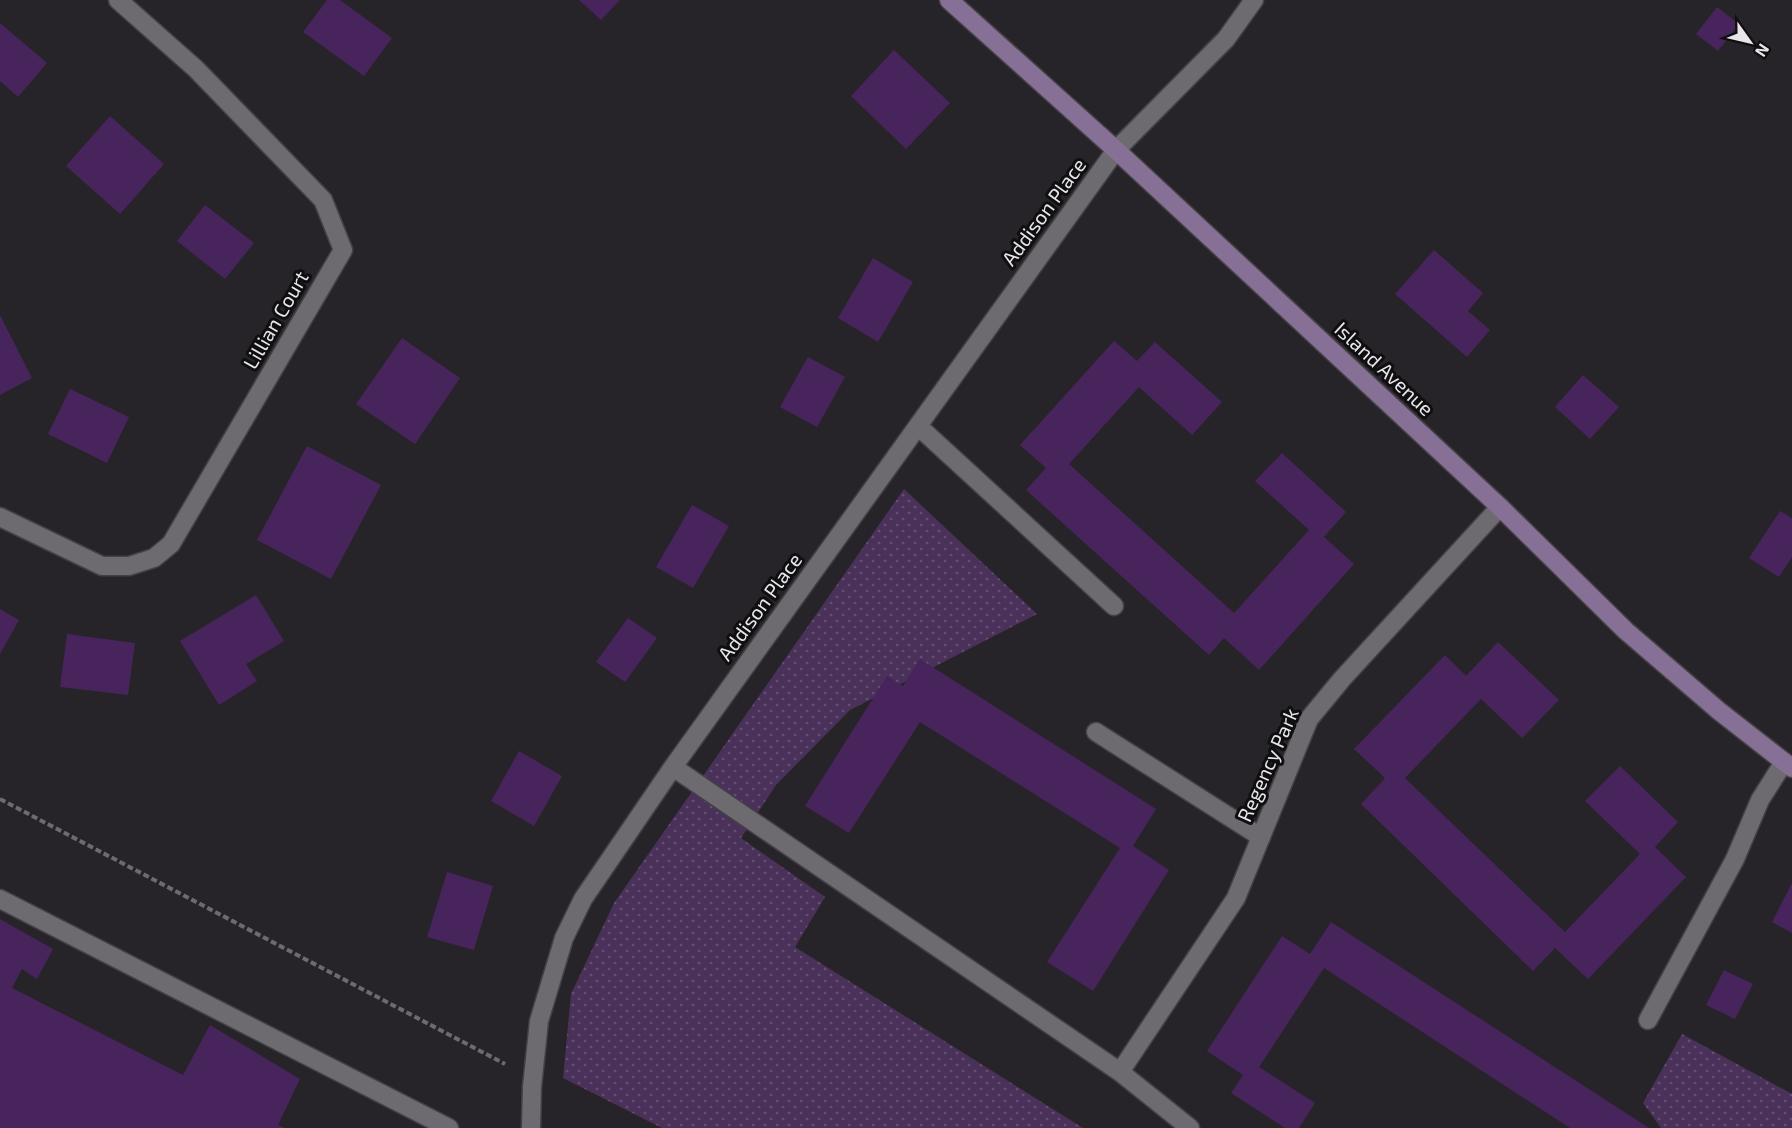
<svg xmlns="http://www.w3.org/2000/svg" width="1792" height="1128" font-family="'Exo 2',sans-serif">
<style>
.grass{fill:url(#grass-dots)}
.building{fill:#47245b}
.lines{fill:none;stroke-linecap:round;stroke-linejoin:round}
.lane-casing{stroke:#444146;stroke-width:21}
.street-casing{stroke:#444146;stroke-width:21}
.secondary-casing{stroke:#444146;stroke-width:21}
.path{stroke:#6e6b70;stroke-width:4;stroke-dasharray:6 3;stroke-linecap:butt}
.lane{stroke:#6d6a70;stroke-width:18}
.street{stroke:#6d6a70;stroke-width:18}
.secondary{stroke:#877095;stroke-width:18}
.labels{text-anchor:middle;stroke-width:6;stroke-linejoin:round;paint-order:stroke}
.street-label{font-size:20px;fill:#e8e6e9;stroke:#0f0e10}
</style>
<defs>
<pattern id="grass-dots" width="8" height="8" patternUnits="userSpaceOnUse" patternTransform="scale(1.5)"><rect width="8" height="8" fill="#4a315a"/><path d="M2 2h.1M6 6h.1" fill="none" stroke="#644f72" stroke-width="1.8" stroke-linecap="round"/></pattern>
</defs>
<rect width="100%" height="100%" fill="#272429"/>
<!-- grass -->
<path class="grass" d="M904 489 1037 614 850 710 776 785 741 838 825 897 795 947 1083 1128H662L563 1078 571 994 614 903Z
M1682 1034 1792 1094V1128H1661L1643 1103Z"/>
<!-- building -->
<path class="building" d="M327 0H340L392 38 364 76 303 32Z
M579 0H620L601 20Z
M1717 7 1739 24 1718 51 1696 34Z
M0 23 47 63 18 97 0 81Z
M894 50 950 103 906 149 851 96Z
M110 116 164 164 120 214 66 166Z
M205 205 254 243 225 279 177 241Z
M1434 250 1483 293 1468 311 1490 330 1467 357 1395 294Z
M873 258 913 282 878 342 838 318Z
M0 315 32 378 0 395Z
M402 338 460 378 415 444 356 404Z
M1114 341 1137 361 1155 342 1222 402 1192 435 1139 387 1069 464 1234 613 1309 530 1255 481 1282 453 1346 512 1324 537 1354 564 1259 670 1224 638 1209 655 1026 490 1046 468 1020 445Z
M808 357 845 377 817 427 780 407Z
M1583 375 1619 407 1590 439 1555 407Z
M70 389 129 417 107 463 48 434Z
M307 446 381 485 331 579 257 540Z
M692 505 729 526 693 588 656 567Z
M1780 511 1792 518V557L1779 577 1749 558Z
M256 595 284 641 246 664 257 681 219 705 180 641Z
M0 609 19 620 0 654Z
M628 618 657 638 625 682 596 662Z
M67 634 135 643 128 695 60 687Z
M1498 642 1559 700 1522 738 1481 699 1405 778 1565 932 1640 854 1585 801 1620 766 1678 822 1655 847 1686 877 1588 979 1555 948 1533 971 1361 804 1385 778 1354 749 1445 655 1466 676Z
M920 659 1156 809 1133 846 1169 870 1093 991 1047 962 1120 848 920 722 849 833 805 806 887 676 903 686Z
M519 751 562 776 534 826 491 801Z
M447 872 493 886 474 950 427 937Z
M1792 883V933L1772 922Z
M0 919 53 949 37 979 22 969 12 988 183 1075 210 1025 300 1079 278 1125 285 1128H0Z
M1331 922 1649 1128H1570L1324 968 1259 1067 1315 1103 1299 1128H1285L1231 1093 1243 1075 1207 1051 1282 936 1310 954Z
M1724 970 1753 984 1735 1019 1706 1005Z"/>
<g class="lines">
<!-- lane casing -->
<g class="lane-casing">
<path id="lane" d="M1116 150 1226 39 1254 0
M918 426 1114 606
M1096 732 1261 837
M0 899 449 1128
M1648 1020 1735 859 1760 800 1784 762
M531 1128 532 1087"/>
</g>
<!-- street casing -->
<g class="street-casing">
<path id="street" d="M0 517 102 566H129L154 558 171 544 343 250 323 200 196 69 118 0
M673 767 1120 1072 1190 1128
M1120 1072 1236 898 1309 719 1342 679 1500 507
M532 1087 539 1021 564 938 583 899 673 767 1116 150"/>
</g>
<!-- secondary casing -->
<g class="secondary-casing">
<path id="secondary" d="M949 0 1116 150 1500 507 1626 631 1719 711 1792 768"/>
</g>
<!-- path -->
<path class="path" d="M0 799 505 1064"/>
<!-- lane -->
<use href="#lane" class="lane"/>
<!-- street -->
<use href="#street" class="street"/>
<!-- secondary -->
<use href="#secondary" class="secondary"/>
</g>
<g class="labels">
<!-- street labels -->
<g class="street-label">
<text transform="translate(1044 212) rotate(-54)" y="7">Addison Place</text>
<text transform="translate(276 320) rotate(-60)" y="7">Lillian Court</text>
<text transform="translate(1384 369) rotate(43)" y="7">Island Avenue</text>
<text transform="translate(760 607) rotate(-54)" y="7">Addison Place</text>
<text transform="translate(1268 765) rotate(-66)" y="7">Regency Park</text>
</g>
</g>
<!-- north arrow -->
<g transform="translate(1750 42) rotate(124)" stroke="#0f0e10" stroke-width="4.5" paint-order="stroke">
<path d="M0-4.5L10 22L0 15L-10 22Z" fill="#e8e6e9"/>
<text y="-9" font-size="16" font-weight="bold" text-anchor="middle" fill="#e8e6e9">N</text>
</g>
</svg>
